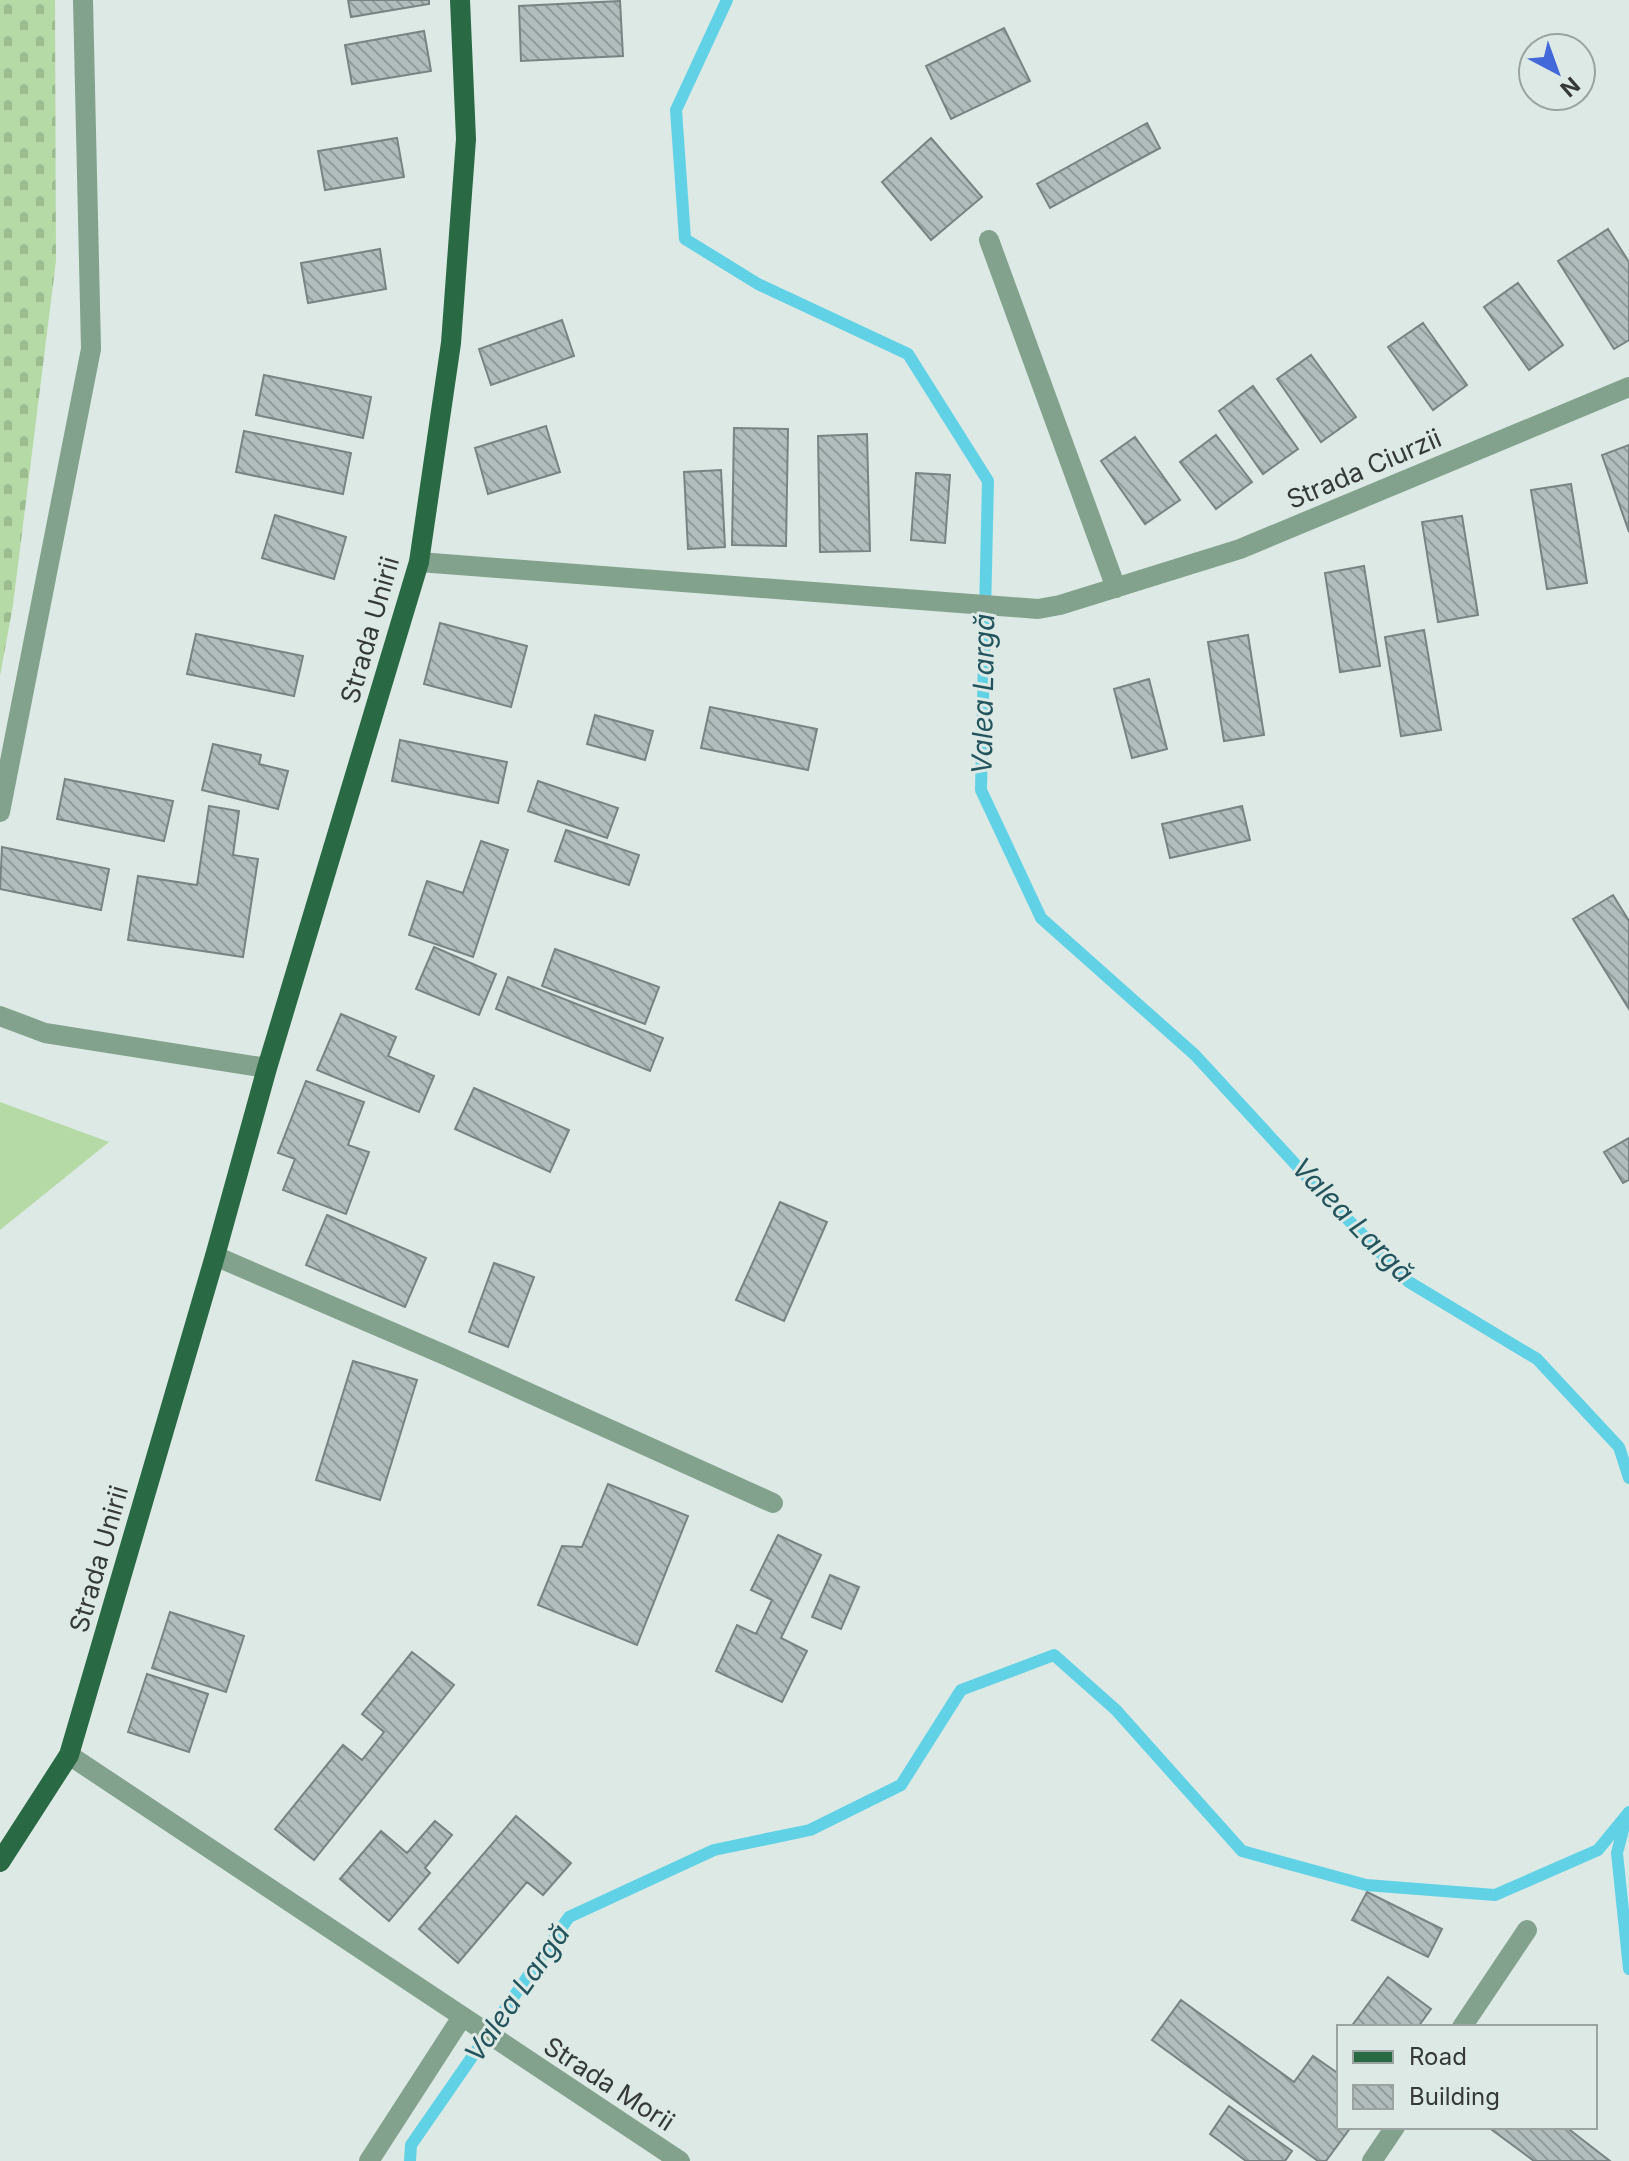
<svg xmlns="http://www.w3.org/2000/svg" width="1629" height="2161" font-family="Inter,sans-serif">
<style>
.green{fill:#b5daa5}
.cemetery{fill:url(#cemetery-stones)}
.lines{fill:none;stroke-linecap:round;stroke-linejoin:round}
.stream{stroke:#61d2e6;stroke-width:12}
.building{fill:url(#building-back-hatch);stroke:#788483;stroke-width:2}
.minor{stroke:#82a28d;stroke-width:20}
.major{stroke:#296944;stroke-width:20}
.labels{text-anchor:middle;stroke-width:6;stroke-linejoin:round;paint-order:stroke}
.street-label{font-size:26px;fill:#353a38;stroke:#dde9e5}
.water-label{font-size:28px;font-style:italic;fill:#23545d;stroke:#dde9e5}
</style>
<defs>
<pattern id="cemetery-stones" width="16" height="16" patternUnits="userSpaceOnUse" patternTransform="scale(2)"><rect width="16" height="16" fill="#b5daa5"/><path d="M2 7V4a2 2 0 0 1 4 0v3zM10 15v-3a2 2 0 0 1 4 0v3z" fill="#9cbc8f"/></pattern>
<pattern id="building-back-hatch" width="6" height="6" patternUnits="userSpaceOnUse" patternTransform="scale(2)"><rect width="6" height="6" fill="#b0bdbc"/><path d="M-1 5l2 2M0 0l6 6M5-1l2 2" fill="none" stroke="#909b9a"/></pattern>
</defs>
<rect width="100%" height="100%" fill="#dde9e5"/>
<!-- green -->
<path class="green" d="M0 1102 109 1142 0 1230Z"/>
<!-- cemetery -->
<path class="cemetery" d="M0 0H55L56 261 13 605 0 676Z"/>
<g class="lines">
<!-- stream -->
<path class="stream" d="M727 0 676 110 685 239 758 284 908 354 988 481 981 790 1041 918 1195 1055 1321 1192 1409 1282 1537 1359 1619 1447 1629 1478
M1626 1818 1617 1853 1629 1969
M410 2161 411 2145 569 1917 714 1850 810 1830 901 1785 961 1690 1054 1655 1116 1710 1242 1851 1366 1885 1495 1895 1598 1850 1629 1812"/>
</g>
<!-- building -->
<path class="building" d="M348 0H429V4L351 17Z
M620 1 623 56 521 61 519 6Z
M1004 28 1030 81 951 119 926 66Z
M424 31 431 71 352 84 345 45Z
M1147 123 1160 148 1050 208 1037 184Z
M397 138 404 177 325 190 318 151Z
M931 138 982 197 931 240 882 182Z
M1608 229 1629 262V340L1614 349 1558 261Z
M380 249 386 289 308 303 301 263Z
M1518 283 1563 345 1529 370 1484 307Z
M562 320 574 356 491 385 479 349Z
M1423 323 1467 385 1433 410 1388 347Z
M1311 355 1356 417 1321 442 1277 379Z
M264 375 371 397 363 438 256 415Z
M1253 386 1298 449 1263 474 1219 411Z
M546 426 560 472 488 494 475 448Z
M734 428 788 429 786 546 732 545Z
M244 431 351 453 343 494 236 472Z
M867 434 870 551 820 552 818 436Z
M1216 435 1252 482 1216 509 1180 462Z
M1135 437 1180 500 1145 524 1101 461Z
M1629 445V532L1602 455Z
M721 470 725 547 688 549 684 472Z
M916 473 950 475 945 543 911 540Z
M1571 484 1587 583 1547 589 1531 490Z
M275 515 346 537 334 579 262 558Z
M1462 516 1478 615 1438 622 1422 522Z
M1364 566 1380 666 1340 672 1325 573Z
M440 623 527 646 511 707 424 684Z
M1424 630 1441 730 1401 736 1385 637Z
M196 634 303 656 294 696 187 674Z
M1248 635 1264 735 1224 741 1208 642Z
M1149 679 1167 749 1132 758 1114 689Z
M710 707 817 729 808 770 701 748Z
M595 715 653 731 645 760 587 744Z
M400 740 507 762 498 803 392 781Z
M213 744 261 755 259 764 288 771 278 809 202 790Z
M65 779 173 801 164 841 57 819Z
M538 781 618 808 607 838 528 811Z
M209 806 239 811 233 855 258 859 243 957 128 940 138 876 197 885Z
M1242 806 1250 840 1170 858 1162 824Z
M566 830 639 855 629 885 555 861Z
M481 841 508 850 473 957 409 935 427 881 463 893Z
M2 847 109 869 101 910 0 889Z
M1613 895 1629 921V1009L1573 919Z
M434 947 496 974 479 1015 416 989Z
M555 949 659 987 645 1024 542 986Z
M508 977 663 1038 650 1071 496 1009Z
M341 1014 396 1037 388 1056 434 1076 419 1112 317 1070Z
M306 1081 364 1102 348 1145 369 1152 346 1214 283 1190 295 1159 278 1153Z
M474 1088 569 1130 550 1172 455 1129Z
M1629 1138V1180L1623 1183 1604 1152Z
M780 1202 827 1222 784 1321 736 1300Z
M327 1215 426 1258 405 1307 306 1265Z
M494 1263 534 1277 508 1347 469 1332Z
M353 1361 417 1380 380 1500 316 1480Z
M608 1484 688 1516 637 1645 538 1605 562 1546 582 1547Z
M778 1535 821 1555 781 1638 807 1651 782 1702 716 1671 737 1625 756 1634 772 1600 751 1590Z
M830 1575 859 1587 841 1629 812 1617Z
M170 1612 244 1636 226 1692 152 1668Z
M412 1652 454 1685 314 1860 275 1829 343 1745 362 1760 384 1732 362 1714Z
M147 1674 208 1694 189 1752 128 1732Z
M516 1816 571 1863 543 1895 527 1882 458 1963 419 1929Z
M435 1821 452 1835 425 1868 430 1873 389 1921 340 1879 381 1831 407 1853Z
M1367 1892 1442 1929 1428 1957 1352 1920Z
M1388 1977 1431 2009 1418 2027H1351Z
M1181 2000 1294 2082 1313 2056 1339 2074V2127H1351L1326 2161H1318L1152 2040Z
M1229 2106 1292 2151 1285 2161H1246L1210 2134Z
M1488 2127H1566L1610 2161H1534Z"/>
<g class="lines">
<!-- minor -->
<path class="minor" d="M989 240 1116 588
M419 562 1038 609 1060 605 1240 549 1629 387
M0 812 91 349 83 0
M0 1016 45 1033 267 1068
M215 1256 445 1355 773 1503
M69 1755 680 2161
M1462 2027 1527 1930
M369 2161 462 2017
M1372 2161 1395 2127"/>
<!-- major -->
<path class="major" d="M0 1862 69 1755 215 1256 267 1068 419 562 451 343 466 139 460 0"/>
</g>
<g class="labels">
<!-- street labels -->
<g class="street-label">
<text transform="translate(1364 469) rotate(-23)" y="9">Strada Ciurzii</text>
<text transform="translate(370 630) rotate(-74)" y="9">Strada Unirii</text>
<text transform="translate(99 1559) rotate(-74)" y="9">Strada Unirii</text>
<text transform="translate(609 2084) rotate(33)" y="9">Strada Morii</text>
</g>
<!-- water labels -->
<g class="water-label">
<text transform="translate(983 694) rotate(-89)" y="10">Valea Largă</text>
<text transform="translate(1353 1220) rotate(46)" y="10">Valea Largă</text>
<text transform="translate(517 1993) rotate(-55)" y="10">Valea Largă</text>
</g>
</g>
<!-- legend -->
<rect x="1337" y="2025" width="260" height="104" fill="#dde9e5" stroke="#9aa3a0" stroke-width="2"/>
<rect x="1353" y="2051" width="40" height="12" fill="#296944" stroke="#9aa3a0" stroke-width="2"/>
<text x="1409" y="2065" font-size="24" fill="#353a38">Road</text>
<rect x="1353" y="2085" width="40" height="24" fill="url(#building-back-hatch)" stroke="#9aa3a0" stroke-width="2"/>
<text x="1409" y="2105" font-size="24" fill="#353a38">Building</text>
<!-- north arrow -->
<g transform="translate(1557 72) rotate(139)"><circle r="38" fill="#dde9e5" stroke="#9aa3a0" stroke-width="2"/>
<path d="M0-6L14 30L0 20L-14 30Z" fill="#4268da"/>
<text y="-12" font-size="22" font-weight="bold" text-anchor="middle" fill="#353a38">N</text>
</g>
</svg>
